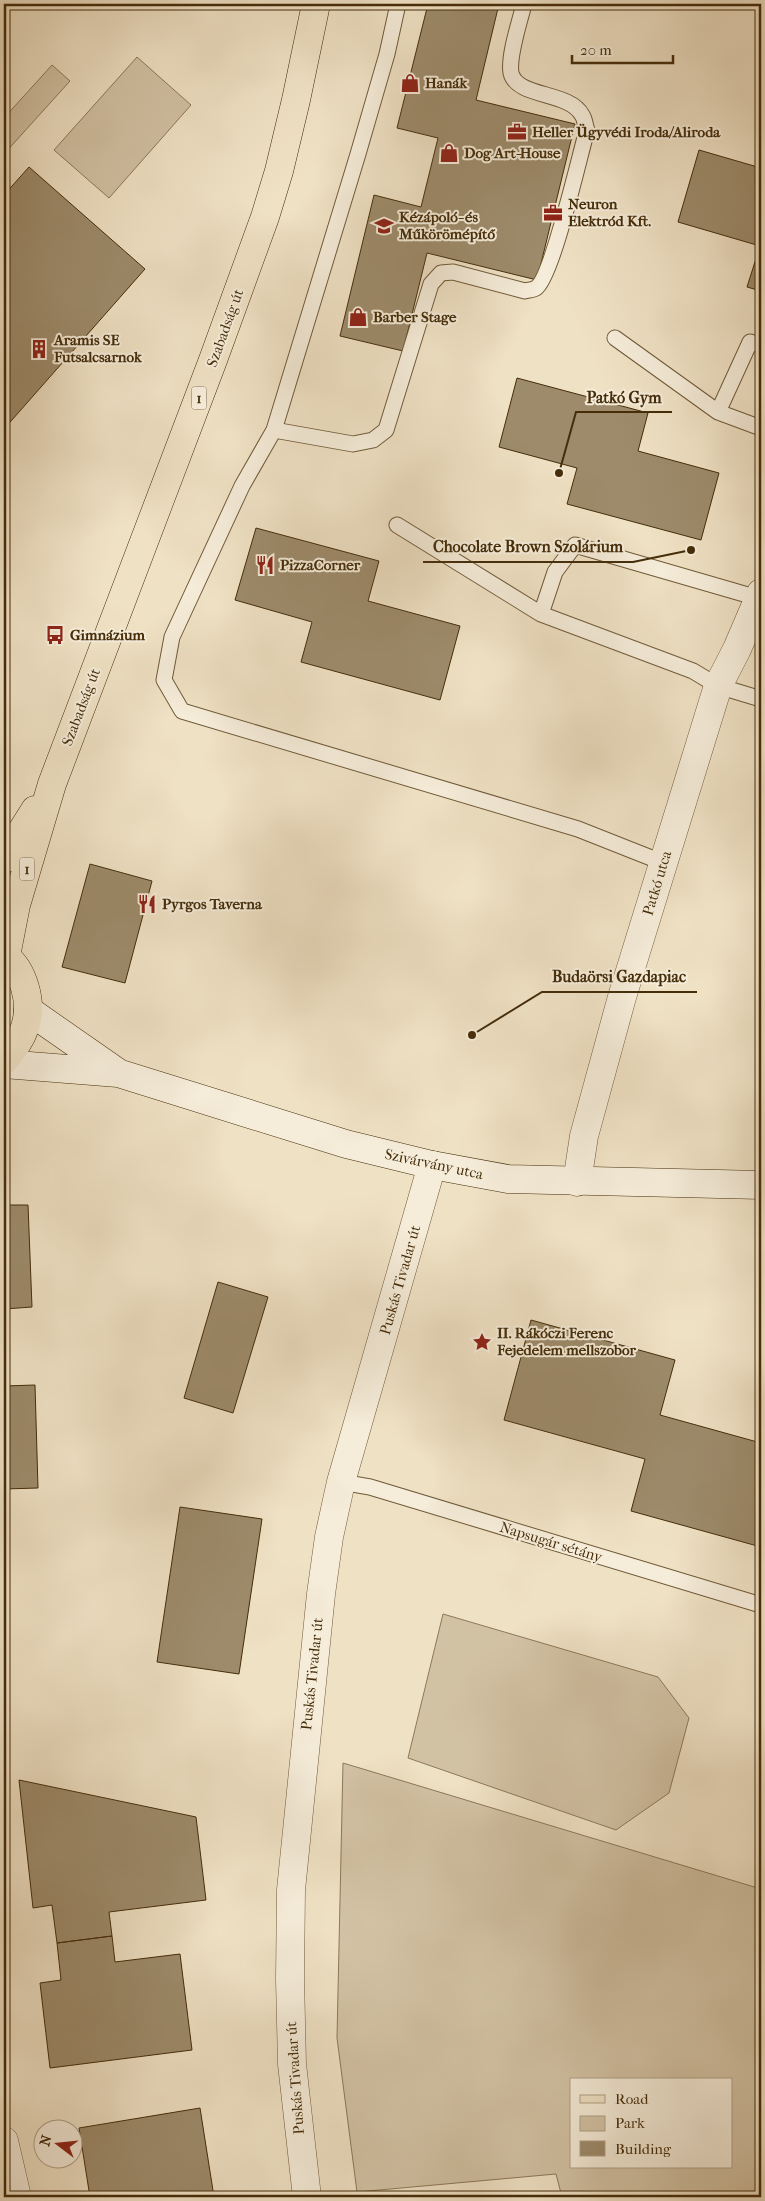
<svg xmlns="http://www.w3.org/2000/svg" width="765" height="2201" font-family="'IM FELL French Canon',serif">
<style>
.green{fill:#d2c2a4;stroke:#8c7857;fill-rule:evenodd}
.building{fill:#9d8b6b;stroke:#452d0a}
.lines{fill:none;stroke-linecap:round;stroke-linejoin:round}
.lane-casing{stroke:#705a38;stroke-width:17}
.street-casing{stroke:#705a38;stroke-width:29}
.secondary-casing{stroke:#452d0a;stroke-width:29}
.primary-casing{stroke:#452d0a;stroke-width:29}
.lane{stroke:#f5ecd9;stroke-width:15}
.street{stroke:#f5ecd9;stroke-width:28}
.secondary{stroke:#f5ecd9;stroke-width:28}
.primary{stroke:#efe1c4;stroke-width:28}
.labels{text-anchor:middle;stroke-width:4;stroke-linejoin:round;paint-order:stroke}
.shield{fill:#f5ecd9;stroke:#7a6648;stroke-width:1}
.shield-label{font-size:14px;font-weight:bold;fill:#452d0a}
.poi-label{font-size:15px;font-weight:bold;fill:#452d0a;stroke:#f5ecd9;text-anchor:start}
.street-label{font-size:15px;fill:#452d0a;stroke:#f5ecd9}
.leader{fill:none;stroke:#452d0a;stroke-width:2}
.callout-dot{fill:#452d0a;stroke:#f5ecd9;stroke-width:2}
.callout-label{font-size:16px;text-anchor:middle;font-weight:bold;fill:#452d0a;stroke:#f5ecd9;stroke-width:4;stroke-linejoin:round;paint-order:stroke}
</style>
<rect width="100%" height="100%" fill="#efe1c4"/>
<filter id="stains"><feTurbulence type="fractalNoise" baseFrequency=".004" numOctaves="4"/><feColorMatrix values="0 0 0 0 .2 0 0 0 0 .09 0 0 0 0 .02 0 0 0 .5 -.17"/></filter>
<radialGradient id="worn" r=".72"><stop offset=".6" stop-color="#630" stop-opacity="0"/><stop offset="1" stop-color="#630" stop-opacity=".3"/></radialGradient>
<!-- green -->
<path class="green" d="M137 57 191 105 109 198 54 150Z
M52 65 70 81 4 154V118Z
M443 1614 658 1677 689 1718 669 1793 616 1830 408 1758Z
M343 1763 761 1889V2197H562L556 2174 357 2192 337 2038ZM571 2080H731V2167H571Z"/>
<!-- building -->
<path class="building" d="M428 4H499L476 100 575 124 537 280 427 253 403 351 340 336 374 195 421 207 438 138 397 128Z
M699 150 761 168V291L747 287 760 246 678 222Z
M29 167 145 269 4 429V195Z
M517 378 648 413 638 451 719 473 701 540 567 504 577 468 499 447Z
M4 521 10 527 4 534Z
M256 528 379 561 368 601 460 626 440 700 301 662 312 622 235 600Z
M90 864 152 881 125 983 62 967Z
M4 1205H28L32 1307 4 1309Z
M218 1282 268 1297 233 1413 184 1398Z
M531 1320 675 1360 660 1415 761 1443V1547L631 1511 645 1459 504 1420Z
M35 1385 38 1488 4 1489V1386Z
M180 1507 262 1519 239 1674 157 1662Z
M19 1780 196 1817 206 1900 109 1912 112 1936 57 1943 52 1905 33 1908Z
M112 1936 115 1962 180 1954 192 2050 50 2068 40 1983 61 1980 57 1943Z
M200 2108 214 2197H121L120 2195 90 2197 79 2128Z"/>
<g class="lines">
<!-- lane casing -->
<g class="lane-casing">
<path id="lane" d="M398 4 387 54 358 154 274 430 242 486 172 637 164 680 182 711 578 829 664 863
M615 338 718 412
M761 345 750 342 718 412 761 428
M274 430 353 444 373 440 386 430 431 284 441 273 453 272 525 291C528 290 533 290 536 288 552 278 580 154 587 130 585 125 585 119 582 115 569 91 517 98 511 73 508 56 520 21 524 4
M397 525 541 614 693 671 718 686 761 699
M541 614 555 572 575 545 758 598
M341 1482 370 1487 761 1605"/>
</g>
<!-- street casing -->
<g class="street-casing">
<path id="street" d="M577 1182 584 1136 622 997 718 686 737 649 761 593
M4 2141 17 2197
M307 2197 292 2064 290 1979 291 1890 321 1594 329 1537 341 1482 432 1165"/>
</g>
<!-- secondary casing -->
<g class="secondary-casing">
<path id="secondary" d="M28 1010 117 1072
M4 1064 118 1073 346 1144 432 1165 508 1179 761 1185"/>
</g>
<!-- primary casing -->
<g class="primary-casing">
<path id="primary" d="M4 859 35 810
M4 955C24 970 33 1003 25 1027 21 1040 12 1050 4 1060
M6 956 16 905 52 784 213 360 265 217 279 171 296 100 316 4"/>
</g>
<!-- lane -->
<use href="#lane" class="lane"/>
<!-- street -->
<use href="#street" class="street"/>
<!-- secondary -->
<use href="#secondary" class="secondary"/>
<!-- primary -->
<use href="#primary" class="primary"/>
</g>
<!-- icons -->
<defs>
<g id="shop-bare" transform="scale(1.5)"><path d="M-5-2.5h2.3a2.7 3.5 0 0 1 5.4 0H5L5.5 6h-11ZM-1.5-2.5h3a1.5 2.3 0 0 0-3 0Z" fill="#8f2418" stroke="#f5ecd9" stroke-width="2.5" paint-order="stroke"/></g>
<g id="office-bare" transform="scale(1.5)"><path d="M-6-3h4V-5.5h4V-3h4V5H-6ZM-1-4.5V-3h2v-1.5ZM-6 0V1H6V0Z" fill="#8f2418" stroke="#f5ecd9" stroke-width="2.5" paint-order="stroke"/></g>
<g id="school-bare" transform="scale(1.5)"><path d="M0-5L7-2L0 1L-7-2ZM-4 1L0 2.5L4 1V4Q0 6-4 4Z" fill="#8f2418" stroke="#f5ecd9" stroke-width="2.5" paint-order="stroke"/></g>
<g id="building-bare" transform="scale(1.5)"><path d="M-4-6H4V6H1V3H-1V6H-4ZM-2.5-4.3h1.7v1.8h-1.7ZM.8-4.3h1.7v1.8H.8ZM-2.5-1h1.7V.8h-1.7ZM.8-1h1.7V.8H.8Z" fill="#8f2418" stroke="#f5ecd9" stroke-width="2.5" paint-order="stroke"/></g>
<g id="restaurant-bare" transform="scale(1.5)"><path d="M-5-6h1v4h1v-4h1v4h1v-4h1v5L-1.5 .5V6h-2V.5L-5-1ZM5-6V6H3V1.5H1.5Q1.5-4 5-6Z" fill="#8f2418" stroke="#f5ecd9" stroke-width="2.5" paint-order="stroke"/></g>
<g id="bus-bare" transform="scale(1.5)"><path d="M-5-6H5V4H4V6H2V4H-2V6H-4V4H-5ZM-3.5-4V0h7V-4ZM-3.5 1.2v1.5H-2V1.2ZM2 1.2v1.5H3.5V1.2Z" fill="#8f2418" stroke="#f5ecd9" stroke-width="2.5" paint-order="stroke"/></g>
<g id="sight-bare" transform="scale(1.5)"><path d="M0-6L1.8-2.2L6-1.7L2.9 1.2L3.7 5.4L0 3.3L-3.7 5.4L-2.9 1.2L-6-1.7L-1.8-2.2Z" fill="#8f2418" stroke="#f5ecd9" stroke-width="2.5" paint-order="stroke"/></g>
</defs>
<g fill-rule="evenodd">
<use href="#shop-bare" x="410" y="83"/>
<use href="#office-bare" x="517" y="132"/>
<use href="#shop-bare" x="449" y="153"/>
<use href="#office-bare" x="553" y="213"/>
<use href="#school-bare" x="384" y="226"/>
<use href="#shop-bare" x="358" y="317"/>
<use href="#building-bare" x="39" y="349"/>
<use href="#restaurant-bare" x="265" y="565"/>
<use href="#bus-bare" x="55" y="635"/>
<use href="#restaurant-bare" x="147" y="904"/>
<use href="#sight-bare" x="482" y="1342"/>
</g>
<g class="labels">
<!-- shield labels -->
<g class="shield">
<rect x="191.5" y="386.5" width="15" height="23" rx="4"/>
<rect x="19.5" y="857.5" width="15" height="23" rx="4"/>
</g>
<g class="shield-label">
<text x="199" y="403">1</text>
<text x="27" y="874">1</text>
</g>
<!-- poi labels -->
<g class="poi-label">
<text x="425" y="88">Hanák</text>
<text x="532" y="137">Heller Ügyvédi Iroda/Aliroda</text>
<text x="464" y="158">Dog Art-House</text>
<text x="568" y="209">Neuron<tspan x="568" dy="17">Elektród Kft.</tspan></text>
<text x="399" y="222">Kézápoló- és<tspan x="399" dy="17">Műkörömépítő</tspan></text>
<text x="373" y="322">Barber Stage</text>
<text x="54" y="345">Aramis SE<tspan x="54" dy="17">Futsalcsarnok</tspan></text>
<text x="280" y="570">PizzaCorner</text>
<text x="70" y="640">Gimnázium</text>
<text x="162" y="909">Pyrgos Taverna</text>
<text x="497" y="1338">II. Rákóczi Ferenc<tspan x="497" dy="17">Fejedelem mellszobor</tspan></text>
</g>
<!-- street labels -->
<g class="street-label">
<text transform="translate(225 328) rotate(-70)" y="5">Szabadság út</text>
<text transform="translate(81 707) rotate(-69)" y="5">Szabadság út</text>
<text transform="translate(657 883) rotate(-73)" y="5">Patkó utca</text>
<text transform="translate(434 1164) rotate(12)" y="5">Szivárvány utca</text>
<text transform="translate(400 1280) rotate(-74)" y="5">Puskás Tivadar út</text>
<text transform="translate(551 1542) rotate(17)" y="5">Napsugár sétány</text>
<text transform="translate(312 1674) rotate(-84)" y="5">Puskás Tivadar út</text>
<text transform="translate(295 2078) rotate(-94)" y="5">Puskás Tivadar út</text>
</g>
</g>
<!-- callouts -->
<path class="leader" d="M559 473L576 412H672M691 550L633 562H423M472 1035L542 992H697"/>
<g class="callout-dot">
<circle cx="559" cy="473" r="5"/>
<circle cx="691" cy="550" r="5"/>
<circle cx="472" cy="1035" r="5"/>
</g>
<g class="callout-label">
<text x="624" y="403">Patkó Gym</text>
<text x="528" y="552">Chocolate Brown Szolárium</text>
<text x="619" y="982">Budaörsi Gazdapiac</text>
</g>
<!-- margin -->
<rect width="765" height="2201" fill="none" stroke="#efe1c4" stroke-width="20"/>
<rect x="5" y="5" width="755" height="2191" fill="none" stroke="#452d0a" stroke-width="2.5"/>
<rect x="10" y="10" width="745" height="2181" fill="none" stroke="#452d0a"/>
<!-- legend -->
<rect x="570" y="2078" width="162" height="90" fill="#f5ecd9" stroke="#afa086"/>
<rect x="580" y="2095" width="25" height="8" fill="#efe1c4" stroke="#afa086"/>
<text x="615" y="2104" font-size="15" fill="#452d0a">Road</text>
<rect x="580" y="2116" width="25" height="15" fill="#d2c2a4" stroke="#afa086"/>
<text x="615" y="2128" font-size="15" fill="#452d0a">Park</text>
<rect x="580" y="2141" width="25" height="15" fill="#9d8b6b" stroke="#afa086"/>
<text x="615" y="2154" font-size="15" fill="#452d0a">Building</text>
<!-- north arrow -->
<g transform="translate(58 2144) rotate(286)"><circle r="24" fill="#f5ecd9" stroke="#afa086"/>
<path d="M0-4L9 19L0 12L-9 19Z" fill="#8f2418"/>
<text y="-8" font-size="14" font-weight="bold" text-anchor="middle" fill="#452d0a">N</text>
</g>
<!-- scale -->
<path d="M572 55v8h101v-8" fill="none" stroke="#452d0a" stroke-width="2.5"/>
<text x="580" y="55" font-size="15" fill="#452d0a" stroke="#f5ecd9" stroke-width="4" paint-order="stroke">20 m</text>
<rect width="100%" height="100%" filter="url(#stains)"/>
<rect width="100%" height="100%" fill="url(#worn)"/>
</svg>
